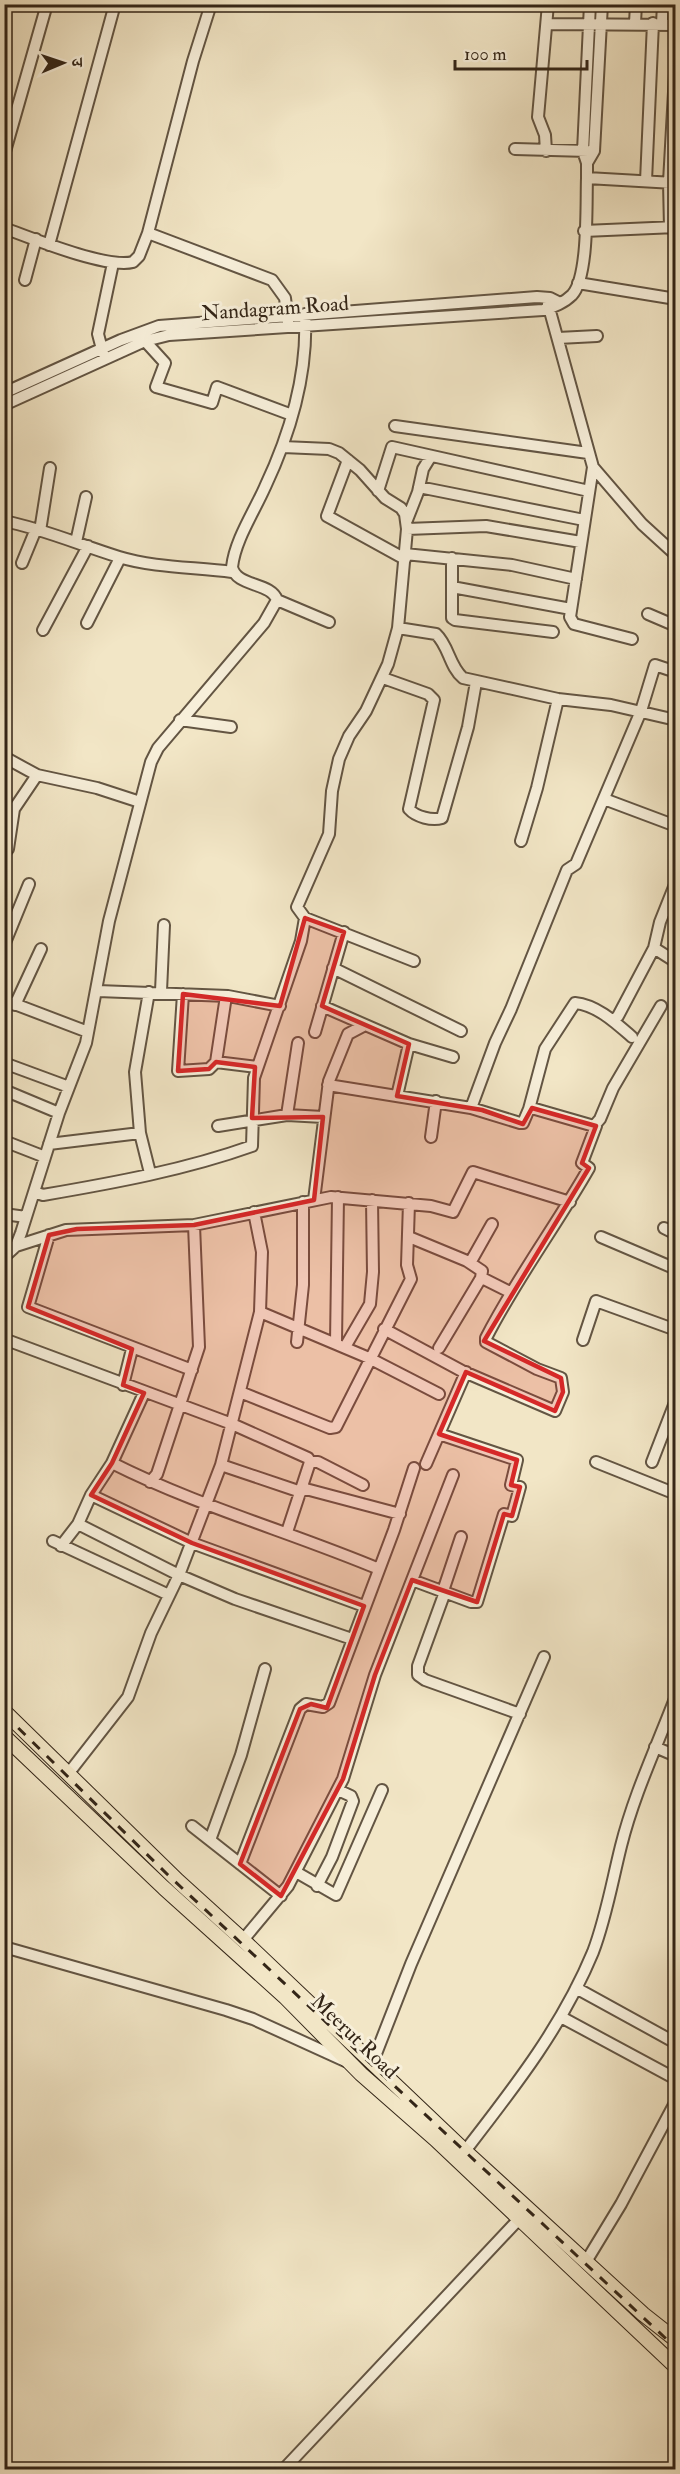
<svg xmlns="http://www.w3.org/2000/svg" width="680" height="2474" font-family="'IM FELL Double Pica','Noto Serif Devanagari',serif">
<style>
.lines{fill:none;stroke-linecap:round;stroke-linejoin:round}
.minor-casing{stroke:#635543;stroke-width:14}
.major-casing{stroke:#332517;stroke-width:16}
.minor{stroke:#f7efda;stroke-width:10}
.major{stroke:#f2e6c6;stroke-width:14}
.rail{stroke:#332517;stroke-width:3;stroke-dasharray:10 10;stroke-linecap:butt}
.marked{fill:#d62828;fill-opacity:0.2;stroke:#d62828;stroke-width:4.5;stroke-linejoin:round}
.labels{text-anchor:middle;stroke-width:6;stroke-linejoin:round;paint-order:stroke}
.street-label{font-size:21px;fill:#332517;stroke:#f7efda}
</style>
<rect width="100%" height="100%" fill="#f2e6c6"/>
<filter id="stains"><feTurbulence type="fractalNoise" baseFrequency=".00333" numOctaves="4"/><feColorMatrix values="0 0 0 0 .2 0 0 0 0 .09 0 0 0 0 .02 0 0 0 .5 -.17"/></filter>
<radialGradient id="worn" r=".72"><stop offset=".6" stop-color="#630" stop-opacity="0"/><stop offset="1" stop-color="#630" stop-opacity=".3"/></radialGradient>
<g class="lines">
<!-- minor casing -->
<g class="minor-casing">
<path id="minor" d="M635 23 636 4
M547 24 676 25
M662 24 663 4
M515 149 588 151
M546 151 545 135 538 117 548 4
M4 155 47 4
M587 163 594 151 602 4
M587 178 674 183
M646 181 653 23
M4 228C31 238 107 269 133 262L139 256 148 233 193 61 211 4
M670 228 669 182 676 56
M584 231 676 227
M148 233 272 280 285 298 288 322
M49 245 115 4
M25 280 36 239
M578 283 676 299
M548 304 593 467 642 524 676 555
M558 338 597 336
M145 341 165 363 156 387 212 403 217 387 292 415
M103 353 98 334 113 263
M4 393 121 340 159 326 537 297 550 298 560 303
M4 405 145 341 169 335 543 310C553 308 565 302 572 295 589 277 586 203 587 178V163L583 151 590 4
M395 426 588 453
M348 460 327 516 405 559
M593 467 570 617 574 624 632 639
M419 487 584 520
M378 491 392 447 589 491
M407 520 418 492 423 469 431 456
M4 521C44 529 80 545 119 557 155 568 195 567 232 572
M407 529 486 526 581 542
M40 531 50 468
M76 542 86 497
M405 554 512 565 576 579
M452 558V618L455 620 553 632
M22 563 36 529
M452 587 571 609
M277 600 329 622
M648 614 676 626
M87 623 120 558
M398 628 436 634C449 646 449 666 463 678L558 699 611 705 676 720
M43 630 88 546
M383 678 428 694 434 700 409 809C416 817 432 821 442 818L468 727 476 682
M180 720 231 727
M4 757 37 775 97 788 140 802
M604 799 676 826
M521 841 537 788 558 699
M4 853 8 849 14 809 37 775
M305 918 414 961
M4 945 29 884
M654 948 676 962
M333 968 461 1031
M98 991 228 996 280 1006
M161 991 164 925
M149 992 135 1072 140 1133 150 1173
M183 994 178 1071 209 1069 216 1062 257 1067
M4 1000 88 1032
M15 1005 41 949
M322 1006 409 1044 453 1057
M613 1021 618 1016 654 948 660 922 676 882
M315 1032 344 932
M216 1062 226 996
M4 1063 69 1087
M328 1085 471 1108 520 1123H523L529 1109H535L594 1126 600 1119 613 1088 661 1006
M4 1090 59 1113
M397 1096 409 1044
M471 1108 495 1043 511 1009 567 870 576 864 641 711 655 665 676 672
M529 1109 545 1049 575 1003C597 1005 616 1023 632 1037
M287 1115 298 1043
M218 1126 287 1115 323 1117
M431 1137 436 1101
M4 1141 45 1157
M49 1144 140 1133
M34 1192 43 1195C113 1183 185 1170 252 1146L254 1078 301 941 305 918 297 907 329 834 332 791 339 759 349 736 366 711 388 664 398 628 407 529 405 514 401 508 385 498 360 470 339 453 329 449 283 447
M314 1200 329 1081 348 1034 365 1025
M4 1214 26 1217
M664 1228 672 1232 676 1230
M49 1235 28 1307 192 1370
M409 1237 467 1261 482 1271 481 1278 439 1348
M601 1237 676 1269
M16 1246 66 1230 194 1225 331 1197 431 1206 453 1212 473 1172 570 1202
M4 1257 16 1246 21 1233 59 1113 86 1043 109 921 151 762 158 748 264 623 277 600C271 582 236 587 232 567 235 540 254 512 265 487 291 432 308 375 305 314
M470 1263 492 1224
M482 1278 510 1292
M260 1312 369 1358 439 1394
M384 1329 462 1371 555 1411 563 1392 561 1378 537 1369 486 1342V1338C516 1279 556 1226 589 1168L582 1163 596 1126
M4 1339 232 1424 308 1458 310 1462 287 1532
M583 1340 596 1301 676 1330
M297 1342 303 1285V1202
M336 1343 338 1197
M345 1347 370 1304 373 1272 372 1200
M123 1385 132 1349
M240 1392 330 1428 336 1427 411 1279 407 1265 409 1203
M310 1462H318L363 1485
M596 1462 676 1494
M652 1462 676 1400
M112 1463C197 1506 291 1532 379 1569
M426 1464 466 1372
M221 1465 301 1492
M150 1482 157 1474 199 1347 194 1225
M302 1488 400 1514
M91 1495 192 1543 364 1606
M78 1524 179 1575 235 1599 352 1639
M53 1541 169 1595
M61 1546 78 1524 91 1495 112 1463 144 1393
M412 1580 471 1602H477L504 1514 512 1516 520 1487 511 1485 517 1460 439 1434
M443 1591 461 1537
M445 1592 418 1666V1675L425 1680 520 1714
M655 1747 676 1756
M68 1774 128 1697 151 1633 179 1575 221 1465 260 1312 262 1252 254 1212
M192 1826 281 1896
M210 1840 241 1755 265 1669
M240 1864 300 1709 306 1704 323 1707 329 1703 394 1530 414 1468
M296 1872 336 1895 382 1790
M317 1886 332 1857 353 1801 351 1796 338 1790
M243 1940 288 1886 343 1779 375 1675 453 1475
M4 1947 226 2010 253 2019 345 2061
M576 1988 676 2043
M561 2017 676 2079
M372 2064 411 1964 544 1657
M465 2151C513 2089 562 2027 593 1952 606 1918 612 1882 621 1846 634 1794 657 1746 676 1696
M587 2260 621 2204 676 2101
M283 2470 519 2219"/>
</g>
<!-- major casing -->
<g class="major-casing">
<path id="major" d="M4 1711 178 1881 243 1940 465 2151 643 2314 676 2340
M4 1736 164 1888 285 1997 361 2074 435 2139 676 2367"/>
</g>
<!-- minor -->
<use href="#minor" class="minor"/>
<!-- major -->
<use href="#major" class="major"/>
<!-- rail -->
<path class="rail" d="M4 1714 168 1875 676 2348"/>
</g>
<!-- marked area -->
<path class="marked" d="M305 918 344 932 322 1006 409 1044 397 1096 482 1110 523 1124 532 1108 596 1126 582 1163 589 1168 484 1341 561 1378 563 1392 555 1411 466 1372 439 1434 517 1460 511 1485 520 1487 512 1516 504 1514 477 1602 412 1580 375 1675 343 1779 281 1896 240 1864 300 1709 311 1704 327 1708 364 1606 192 1543 91 1495 112 1463 144 1393 123 1385 132 1349 28 1307 49 1235 77 1229 194 1225 314 1200 323 1117 252 1118 255 1067 216 1062 209 1069 178 1071 183 994 280 1006Z"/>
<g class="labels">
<!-- street labels -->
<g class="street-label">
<text transform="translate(275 308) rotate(-4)" y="7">Nandagram Road</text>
<text transform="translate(355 2036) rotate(44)" y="7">Meerut Road</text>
</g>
</g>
<!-- margin -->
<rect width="680" height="2474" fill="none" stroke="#f2e6c6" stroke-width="24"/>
<rect x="6" y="6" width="668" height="2462" fill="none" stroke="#332517" stroke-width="3"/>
<rect x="12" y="12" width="656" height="2450" fill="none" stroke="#332517" stroke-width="1.5"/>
<!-- north arrow -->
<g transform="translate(63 63) rotate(88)" stroke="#f7efda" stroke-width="4.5" paint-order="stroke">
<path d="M0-4.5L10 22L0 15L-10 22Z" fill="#332517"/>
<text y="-9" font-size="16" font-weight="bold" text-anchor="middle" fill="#332517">उ</text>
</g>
<!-- scale -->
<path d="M455 60v9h132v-9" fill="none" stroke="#332517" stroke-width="3"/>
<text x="464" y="60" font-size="18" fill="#332517" stroke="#f7efda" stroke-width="4.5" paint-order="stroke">100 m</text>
<rect width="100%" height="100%" filter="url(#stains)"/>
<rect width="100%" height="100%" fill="url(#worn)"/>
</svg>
